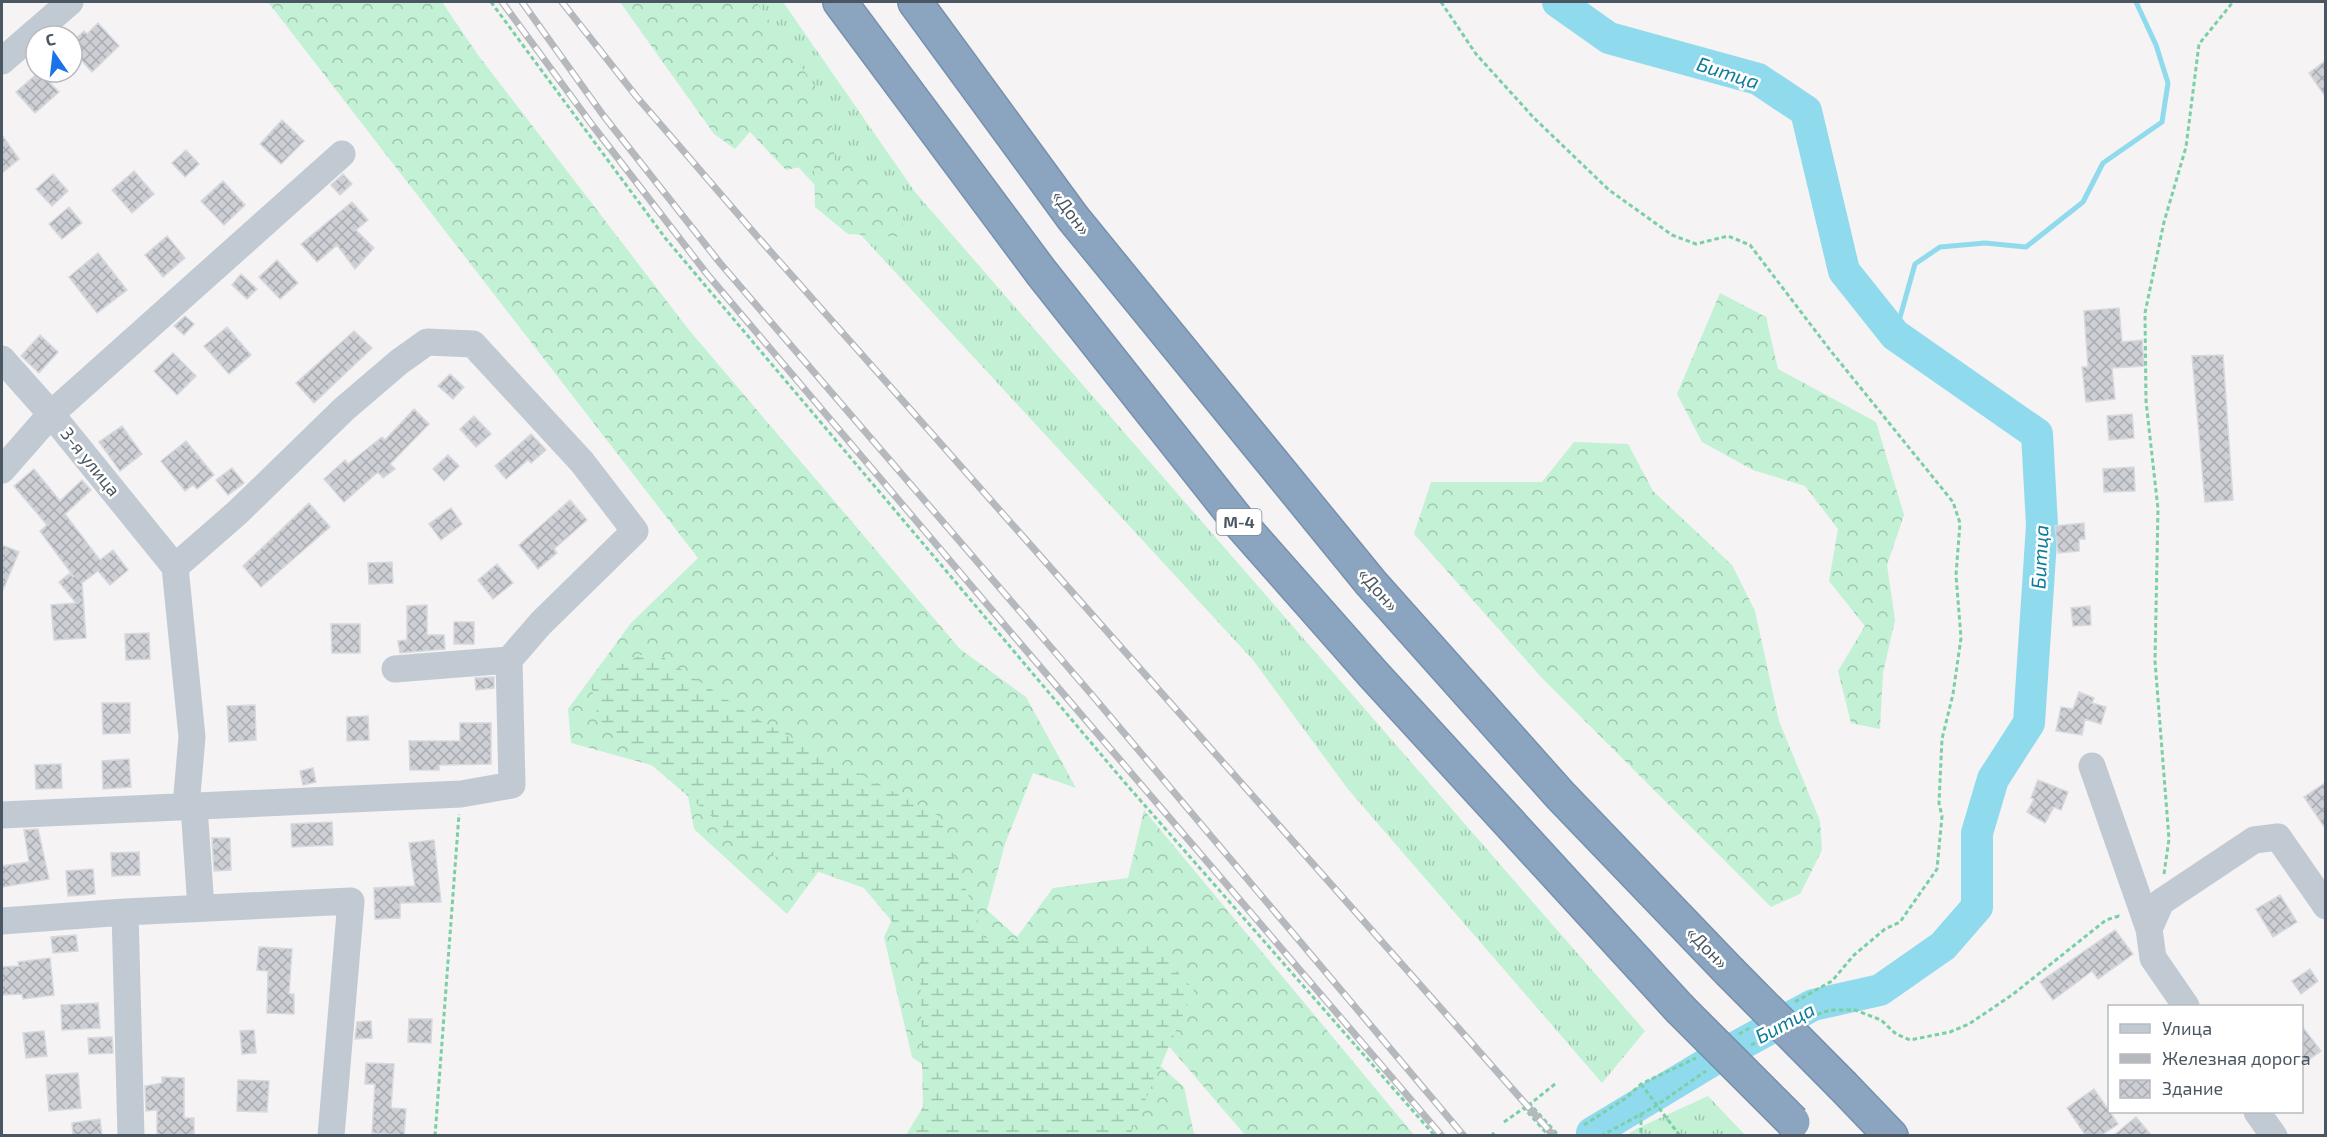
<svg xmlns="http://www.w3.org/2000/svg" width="2327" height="1137" font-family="'Exo 2',sans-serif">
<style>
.grass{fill:url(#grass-tufts)}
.forest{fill:url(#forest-crowns)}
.wetland{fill:url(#wetland-marsh)}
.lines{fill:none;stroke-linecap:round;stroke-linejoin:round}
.stream{stroke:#90daee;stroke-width:5}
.river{stroke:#90daee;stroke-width:32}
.building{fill:url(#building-cross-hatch);stroke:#d7d9de;stroke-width:1.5}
.highway-casing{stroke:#7690ad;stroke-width:36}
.path{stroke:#7ad0a6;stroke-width:3;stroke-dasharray:4.5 3;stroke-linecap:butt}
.minor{stroke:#c1cad2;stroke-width:27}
.highway{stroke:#8ba5c1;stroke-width:33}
.rail-casing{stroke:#b5b8bd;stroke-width:7}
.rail{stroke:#fff;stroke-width:4.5;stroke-dasharray:14;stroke-linecap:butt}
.highway-bridge-casing{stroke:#7690ad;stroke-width:36;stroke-linecap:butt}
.highway-bridge{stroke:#8ba5c1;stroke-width:33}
.labels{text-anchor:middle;stroke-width:5;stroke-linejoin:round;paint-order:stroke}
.shield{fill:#fff;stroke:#808990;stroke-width:1.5}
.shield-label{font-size:16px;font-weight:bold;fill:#4a5661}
.street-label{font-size:18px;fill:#4a5661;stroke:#fff}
.water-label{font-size:20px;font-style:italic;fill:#0c7c9b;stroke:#fff}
</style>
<defs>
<pattern id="grass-tufts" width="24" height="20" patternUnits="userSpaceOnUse" patternTransform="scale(1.5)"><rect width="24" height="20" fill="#c3f1d5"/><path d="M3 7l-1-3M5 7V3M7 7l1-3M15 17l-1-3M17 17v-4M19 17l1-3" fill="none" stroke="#a0c6b0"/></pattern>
<pattern id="forest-crowns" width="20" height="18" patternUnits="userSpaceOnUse" patternTransform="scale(1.5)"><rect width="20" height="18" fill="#c3f1d5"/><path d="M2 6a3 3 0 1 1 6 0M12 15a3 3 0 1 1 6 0" fill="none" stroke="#a0c6b0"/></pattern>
<pattern id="wetland-marsh" width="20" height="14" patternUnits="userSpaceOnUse" patternTransform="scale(1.5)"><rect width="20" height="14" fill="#c3f1d5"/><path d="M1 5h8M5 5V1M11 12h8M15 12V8" fill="none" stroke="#a0c6b0"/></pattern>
<pattern id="building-cross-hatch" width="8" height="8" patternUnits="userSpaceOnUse" patternTransform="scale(1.5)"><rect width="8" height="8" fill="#cdcfd5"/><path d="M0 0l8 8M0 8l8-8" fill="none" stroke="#a8abb0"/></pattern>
</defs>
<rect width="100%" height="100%" fill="#f5f3f3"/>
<!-- grass -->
<path class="grass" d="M661 2H783L915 192 1645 1031 1602 1083 1347 788 1253 660 706 67Z
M1708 1096 1745 1135H1627L1636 1129Z"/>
<!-- forest -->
<path class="forest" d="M268 2H442L478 55 689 330 960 649 1026 697 1076 788 1033 773 1005 844 987 910 1017 937 1053 888 1128 878 1144 810 1414 1135H1245L1113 981 1137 1045 1184 1087 1194 1134 1022 1135 912 1057 884 937 904 894 824 864 787 914 694 829 684 774 571 743 568 709 631 623 698 558Z
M620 2H756L819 92 833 131 835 163 867 167 904 204 902 237 848 234 815 207 814 164 786 170 750 132 735 149 714 134Z
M1720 293 1766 317 1778 369 1876 422 1904 515 1887 565 1895 620 1883 673 1880 729 1851 723 1838 671 1865 626 1829 581 1838 529 1805 486 1753 470 1702 442 1677 394Z
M1574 442 1628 444 1653 491 1732 565 1755 611 1779 721 1820 821 1822 850 1800 894 1771 907 1541 677 1414 534 1431 482H1542Z"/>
<!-- wetland -->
<path class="wetland" d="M652 650 755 718 939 816 984 938 1153 945 1194 990 1130 1135H906L923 1107 920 955 864 888 746 846 598 719 590 679Z"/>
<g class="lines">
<!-- stream -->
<path class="stream" d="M1895 335 1915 264 1940 247 1985 243 2026 247 2083 202 2103 163 2162 122 2168 83 2156 45 2136 2"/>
<!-- river -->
<path class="river" d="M1558 2 1609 38 1758 79 1806 111 1844 271 1895 335 2037 434 2042 525 2029 723 1993 779 1977 833V907L1943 946 1880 990 1813 1005 1723 1054 1592 1133"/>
</g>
<!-- building -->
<path class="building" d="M98 23 119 46 92 72 72 50V42L84 31 87 34Z
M2325 61V96L2309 73Z
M39 72 59 92 35 113 16 92Z
M282 120 304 141 281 164 260 144Z
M2 135 19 159 2 173Z
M186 150 199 164 185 177 172 163Z
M134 171 154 194 132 213 112 190Z
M53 174 68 191 52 206 36 189Z
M343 174 352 184 340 195 331 185Z
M223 181 245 205 224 225 201 201Z
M352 202 368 220 356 230 374 248 355 269 337 245 317 262 301 244Z
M69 207 82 223 62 239 49 224Z
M167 236 185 258 163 277 145 255Z
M98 253 127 290 97 313 69 277Z
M277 260 298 283 280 299 259 277Z
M241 274 257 289 247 299 232 285Z
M2119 308 2122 342 2142 340 2144 366 2112 368 2115 399 2086 402 2082 367H2088L2084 311Z
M185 316 194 324 184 335 174 326Z
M227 327 251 355 229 374 204 346Z
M354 331 372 348 314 403 296 383Z
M40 335 58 352 39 373 21 356Z
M173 353 196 376 177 395 154 371Z
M2223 355 2233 500 2205 502 2192 356Z
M450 374 464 387 453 399 438 386Z
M414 409 429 424 390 464 395 469 383 478 378 472 344 502 324 479 345 460 348 464 382 437 385 440Z
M2132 414 2134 438 2109 440 2107 416Z
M474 416 491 434 476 447 460 429Z
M122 426 142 454 120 471 99 442Z
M531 434 546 450 531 463 528 460 506 479 495 466Z
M186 441 214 475 197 489 193 485 185 491 161 461Z
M448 455 459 466 444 481 433 469Z
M2134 467 2135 491 2104 492 2103 469Z
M232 468 244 483 228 495 216 480Z
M34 469 60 501 82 480 91 490 65 514 100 560 113 550 128 570 110 585 98 571 82 583 86 638 54 640 51 605 76 603 59 582 69 574 74 577 40 531 47 525 14 486Z
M570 500 587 520 554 549 557 553 538 569 519 545Z
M309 503 330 527 261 587 243 566Z
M451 508 462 524 441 540 429 524Z
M2084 523 2085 539H2079V551L2058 553 2055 526Z
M2 545 19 552 2 592Z
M392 562 393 583 369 584 368 563Z
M497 564 513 583 493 599 478 580Z
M427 605V635H444L445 649 400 653 398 641 407 640V606Z
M2090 606 2091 625 2073 626 2071 608Z
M454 622H474V644H454Z
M331 624H360V653H332Z
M149 633 150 659 126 660 125 634Z
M494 677V688L476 690 475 678Z
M2079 692 2094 698 2092 703 2106 707 2101 724 2085 719 2082 735 2056 731 2061 707 2073 709Z
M102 703H130V733L103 734Z
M255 705 256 740 229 742 227 706Z
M368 716 369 740 347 741V717Z
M460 723H491V764L439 765V770H410L409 741H460Z
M129 759 131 787 103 789 102 761Z
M61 764 62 788 36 789 35 765Z
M313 768 316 782 303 785 300 771Z
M2038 780 2068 792 2061 810 2054 807 2045 823 2027 812 2034 799 2031 798Z
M2325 783V828L2304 797Z
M332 822 333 845 292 847 291 824Z
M38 829 49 879 2 887V866L29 862 24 830Z
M212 838H230L231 870 214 871Z
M434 840 441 902 400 903V918L375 919 374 888 415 886 409 843Z
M139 852 140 875 112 876 111 853Z
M93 869 95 894 68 896 66 871Z
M2280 895 2297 922 2273 937 2256 909Z
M2115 930 2133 954 2098 979 2092 971 2053 1000 2040 982Z
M76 935 78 951 53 953 51 937Z
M259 947 292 949 289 994H294V1014L267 1013 268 971 257 970Z
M50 958 54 995 23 999 22 994 2 995V967L19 966 18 962Z
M2310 969 2318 981 2301 994 2292 981Z
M98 1003 100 1028 62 1030 61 1005Z
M409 1019H432L431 1043 408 1042Z
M371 1021 372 1038 355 1039 357 1022Z
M2301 1025 2321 1051 2301 1065Z
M254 1030 256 1053 242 1054 240 1031Z
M44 1031 47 1056 26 1058 23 1033Z
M112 1037 113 1053 89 1054 88 1038Z
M366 1063 394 1064 391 1108 406 1109 404 1135 372 1133 375 1084H365Z
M78 1073 81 1108 49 1111 46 1075Z
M162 1077 184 1078V1118H194V1136H157V1110L146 1111 145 1086 162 1083Z
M238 1080 269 1081 267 1112 237 1111Z
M2094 1089 2118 1124 2100 1136H2086L2067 1108Z
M2136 1117 2152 1136H2113Z
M100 1119 102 1136H73L72 1123Z"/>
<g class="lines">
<!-- highway casing -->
<g class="highway-casing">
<path id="highway" d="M840 2 1041 272 1238 521 1373 674 1679 1008
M915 2 1073 218 1371 583 1560 795 1729 971
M1843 1086 1891 1136"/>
</g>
<!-- path -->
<path class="path" d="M491 2 666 239 1126 784 1435 1136
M1441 2 1476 54 1534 118 1609 190 1672 235 1696 244 1728 236 1750 245 1830 350 1953 502 1960 523 1956 575 1961 638 1953 694 1942 739 1939 803 1942 816 1937 869 1900 922 1885 929 1854 955 1832 981 1793 1003
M2164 874 2169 839 2155 661 2158 509 2146 401 2145 313 2164 222 2186 147 2199 44 2233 2
M1810 1017 1830 1010H1855L1881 1020 1896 1034 1910 1040 1950 1032 1969 1024 2012 995 2106 920 2119 916 2121 918
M1739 1034 1751 1027
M1751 1045 1764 1039
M1555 1084 1530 1104 1559 1136
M1641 1084 1680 1136
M1641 1113V1136
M1504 1122 1524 1108 1549 1136
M1584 1125 1626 1098 1641 1084 1696 1058
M435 1136 459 814
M1491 1136 1495 1132
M1601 1136 1654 1107 1706 1071"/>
<!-- minor -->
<path class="minor" d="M2 61 70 2
M2 359 51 414 175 567
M2 470 51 414 342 154
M175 567 192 737 186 806
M395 669 509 660
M2092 766 2149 929
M2 815 461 794 512 785 509 660 541 623 635 531 582 462 473 344 427 342 399 362 344 409 238 512 175 567
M195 821 201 908
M125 912 131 1136
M2 921 125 912 351 901 331 1136
M2186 1006 2153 958 2149 929 2161 902 2254 840 2278 837 2326 906
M2257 1112 2274 1136"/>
<!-- highway -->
<use href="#highway" class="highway"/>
<!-- rail casing -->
<g class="rail-casing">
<path id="rail" d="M502 2 593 126 707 274 1013 635 1442 1136
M522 2 603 115 720 263 1092 695 1464 1136
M562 2 636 96 755 234 1554 1136"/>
</g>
<!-- rail -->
<use href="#rail" class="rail"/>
<!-- highway-bridge casing -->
<g class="highway-bridge-casing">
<path id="highway-bridge" d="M1729 971 1843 1086
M1679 1008 1793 1122"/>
</g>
<!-- highway-bridge -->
<use href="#highway-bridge" class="highway-bridge"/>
</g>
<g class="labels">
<!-- shield labels -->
<rect class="shield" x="1216.5" y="509" width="45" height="26" rx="4.5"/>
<g class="shield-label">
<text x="1239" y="528">М-4</text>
</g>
<!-- street labels -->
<g class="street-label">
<text transform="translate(1071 213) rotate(53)" y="6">«Дон»</text>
<text transform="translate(90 462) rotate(51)" y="6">3-я улица</text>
<text transform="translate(1378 590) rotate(49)" y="6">«Дон»</text>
<text transform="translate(1707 948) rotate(46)" y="6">«Дон»</text>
</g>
<!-- water labels -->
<g class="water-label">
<text transform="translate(1728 73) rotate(18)" y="7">Битца</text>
<text transform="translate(2040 557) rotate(-87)" y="7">Битца</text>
<text transform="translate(1785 1023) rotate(-28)" y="7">Битца</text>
</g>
</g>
<!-- border -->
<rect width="2327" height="1137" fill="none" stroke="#4a5661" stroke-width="6"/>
<!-- legend -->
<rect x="2108" y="1005" width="195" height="108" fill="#ffffff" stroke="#b7bbc0" stroke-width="1.5"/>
<rect x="2120" y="1024" width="30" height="9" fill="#c1cad2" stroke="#b7bbc0" stroke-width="1.5"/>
<text x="2162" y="1035" font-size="18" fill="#4a5661">Улица</text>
<rect x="2120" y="1054" width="30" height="9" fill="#b5b8bd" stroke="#b7bbc0" stroke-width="1.5"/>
<text x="2162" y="1065" font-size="18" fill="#4a5661">Железная дорога</text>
<rect x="2120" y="1080" width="30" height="18" fill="url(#building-cross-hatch)" stroke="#b7bbc0" stroke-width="1.5"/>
<text x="2162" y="1095" font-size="18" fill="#4a5661">Здание</text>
<!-- north arrow -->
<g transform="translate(54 54) rotate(346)"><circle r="28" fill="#ffffff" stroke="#b7bbc0" stroke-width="1.5"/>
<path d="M0-4.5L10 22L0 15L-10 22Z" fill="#1a73e8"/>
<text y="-9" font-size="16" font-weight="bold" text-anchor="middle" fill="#4a5661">С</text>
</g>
</svg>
